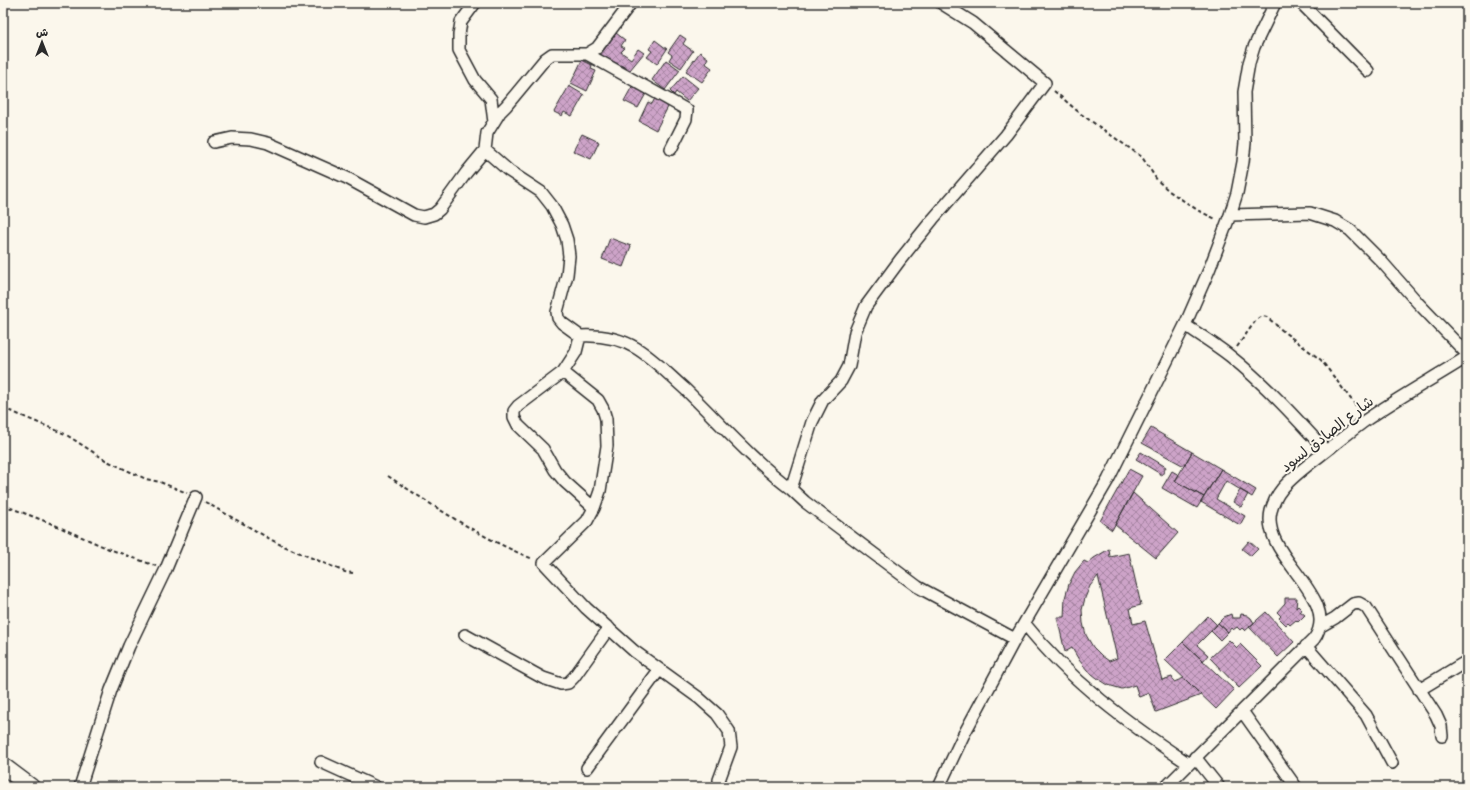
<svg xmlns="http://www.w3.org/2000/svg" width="1470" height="790" font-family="'Patrick Hand','Playpen Sans Arabic',sans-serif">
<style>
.building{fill:url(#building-cross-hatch);stroke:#2b2b2b;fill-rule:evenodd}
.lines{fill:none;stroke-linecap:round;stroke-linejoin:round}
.street-casing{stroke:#2b2b2b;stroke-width:14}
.secondary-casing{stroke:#2b2b2b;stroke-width:19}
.path{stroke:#2b2b2b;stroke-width:2;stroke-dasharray:4 3;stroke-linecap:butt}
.street{stroke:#fbf7ec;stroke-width:11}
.secondary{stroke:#fbf7ec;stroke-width:16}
.labels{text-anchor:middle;stroke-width:4;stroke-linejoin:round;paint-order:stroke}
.street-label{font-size:15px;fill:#2b2b2b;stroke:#fbf7ec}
</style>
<defs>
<pattern id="building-cross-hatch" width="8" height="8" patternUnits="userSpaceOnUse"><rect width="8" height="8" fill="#cda3c8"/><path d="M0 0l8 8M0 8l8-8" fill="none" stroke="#a785a3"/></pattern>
</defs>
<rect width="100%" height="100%" fill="#fbf7ec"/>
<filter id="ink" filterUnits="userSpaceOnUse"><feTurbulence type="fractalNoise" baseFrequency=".025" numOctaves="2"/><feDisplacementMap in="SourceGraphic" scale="8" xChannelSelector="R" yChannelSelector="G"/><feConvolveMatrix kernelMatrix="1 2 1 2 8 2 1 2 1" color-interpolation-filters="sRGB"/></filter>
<g filter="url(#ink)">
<!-- building -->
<path class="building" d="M616 33 625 40 621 46 625 48 621 52 631 59 638 49 644 53 630 70 600 55Z
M680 35 686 39 683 44 693 51 681 68 669 60 672 55 668 52Z
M655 40 667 49 657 64 647 57 652 51 649 49Z
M700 52 708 58 705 63 712 68 702 82 686 71Z
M582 60 592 65 591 69 596 71 587 91 571 83Z
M666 60 680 70 665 90 652 80Z
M683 76 698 88 687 101 676 92 674 95 670 91Z
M634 83 648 90 638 108 624 101Z
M569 86 584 95 572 116 564 112 562 116 554 112Z
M655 98 669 105 656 130 639 121 648 102 652 104Z
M582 134 599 142 591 159 573 151Z
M610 238 631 246 623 267 602 259Z
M1151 428 1192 452 1184 466 1142 443Z
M1141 452 1166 467 1162 475 1136 459Z
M1192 452 1221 469 1204 497 1175 481Z
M1129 469 1142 476 1112 530 1100 521Z
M1221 469 1256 490 1252 497 1226 481 1216 499 1245 516 1240 525 1201 502Z
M1172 471 1179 475 1175 481 1204 497 1197 508 1162 488Z
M1240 490 1248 494 1241 507 1233 502Z
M1133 493 1178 533 1156 558 1115 525Z
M1249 541 1258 549 1251 556 1242 549Z
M1109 549 1110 557 1129 553 1141 605 1130 608 1133 624 1145 621 1162 680 1172 677 1174 682 1184 678 1201 695 1156 712 1149 693 1139 697 1135 685 1122 689 1108 685 1097 678 1087 670 1079 660 1072 648 1065 652 1057 617H1064L1065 598 1069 584 1075 572 1084 561 1088 563 1094 558ZM1098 576 1117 658 1109 661 1102 656 1093 647 1086 635 1083 623 1082 610 1085 598 1090 586Z
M1285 598H1297L1296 608 1298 606 1302 610 1300 611 1305 615 1298 622 1296 620 1290 625 1288 623 1286 625 1279 618 1281 616 1277 612 1285 603Z
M1266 612 1294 642 1278 657 1249 627Z
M1231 614 1232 618H1240L1241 614 1247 615 1251 618 1254 623 1245 631 1242 628 1240 630 1237 627 1233 630 1231 628 1228 632 1218 623 1224 617Z
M1208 616 1217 625 1197 645 1208 655 1203 661 1183 642Z
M1218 623 1228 632 1220 640 1211 631Z
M1229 640 1237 648 1240 644 1262 666 1239 688 1210 658Z
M1183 642 1234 690 1216 709 1165 660Z"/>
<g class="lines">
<!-- street casing -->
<g class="street-casing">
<path id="street" d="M475 3 461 22 459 35V50L475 80 491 99 494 122
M941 3 973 23 1045 83 1006 135 933 219 900 260 866 306 855 332 849 366 841 381 823 400 812 422 791 489 805 502 918 587 1015 639
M1301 3 1368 71
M587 54 687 110 686 119 671 149
M214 142 232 138 251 139 268 143 347 178 414 215 424 217 434 214 440 209 466 173 485 150 487 133 500 112 506 106 545 59 552 54H587L597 48 631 3
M485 150 509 171 541 192 552 206 562 225 567 240 569 256 567 275 557 312 558 318 562 323 580 336 576 352 563 372 518 406 514 411V417L518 425 543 449 555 470 565 482 594 508
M1230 215 1310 213 1335 221 1350 230 1382 262 1418 303 1467 354
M1185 325C1200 335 1216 345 1230 356 1265 384 1296 418 1326 451
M580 336C599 335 619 338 636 348 654 359 669 375 685 389 720 423 752 460 791 489
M563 372 598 400 603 409 606 419 607 446 600 491 594 508 587 521 544 563 586 608 634 651 699 698 717 714 729 731 731 747 719 780 721 787
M1025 624C1070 681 1129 724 1189 764
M1321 626 1335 618 1353 604 1359 603 1366 607 1436 715 1441 726 1442 736
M465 635 543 678 561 684 568 683 574 677 609 628
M1306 646 1366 715 1392 763
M1419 690 1467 661
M1242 711 1296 787
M1195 757 1219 787
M321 762 376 787
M587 768 659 670
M80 787 111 690 129 646 166 569 196 497
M939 787 963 736 1015 639 1108 480 1185 325 1209 270 1230 215 1237 193 1243 162 1245 143 1244 92 1249 63 1254 47 1275 3
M1166 787 1314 639C1343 598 1260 556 1271 511 1273 504 1277 495 1282 489 1293 475 1316 459 1330 448 1342 438 1354 429 1366 420 1399 397 1434 378 1467 357"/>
</g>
<!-- secondary casing -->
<g class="secondary-casing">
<path id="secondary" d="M3 766 31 787"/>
</g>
<!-- path -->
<path class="path" d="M1054 91 1081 114 1142 157 1157 180 1169 191 1199 211 1216 219
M1237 347 1256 320 1262 316 1267 317 1284 332 1321 360 1360 411
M3 408 65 434 107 461 146 479 160 482 187 493
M388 476C435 507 481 538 533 559
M205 502 279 544 345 572 353 573
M3 505 50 523 109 549 156 566"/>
<!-- street -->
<use href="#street" class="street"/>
<!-- secondary -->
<use href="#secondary" class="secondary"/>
</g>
</g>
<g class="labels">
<!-- street labels -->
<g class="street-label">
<text transform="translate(1327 434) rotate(-38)" y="5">شارع الصادق لسود</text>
</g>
</g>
<!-- margin -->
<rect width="1470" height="790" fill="none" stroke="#fbf7ec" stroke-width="16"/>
<rect x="8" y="8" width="1454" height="774" fill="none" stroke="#2b2b2b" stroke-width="1.5" filter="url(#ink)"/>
<!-- north arrow -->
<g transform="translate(42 42)" stroke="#fbf7ec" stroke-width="3" paint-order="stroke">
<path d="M0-3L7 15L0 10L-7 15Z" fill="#2b2b2b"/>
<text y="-6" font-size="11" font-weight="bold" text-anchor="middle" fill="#2b2b2b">ش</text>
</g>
</svg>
